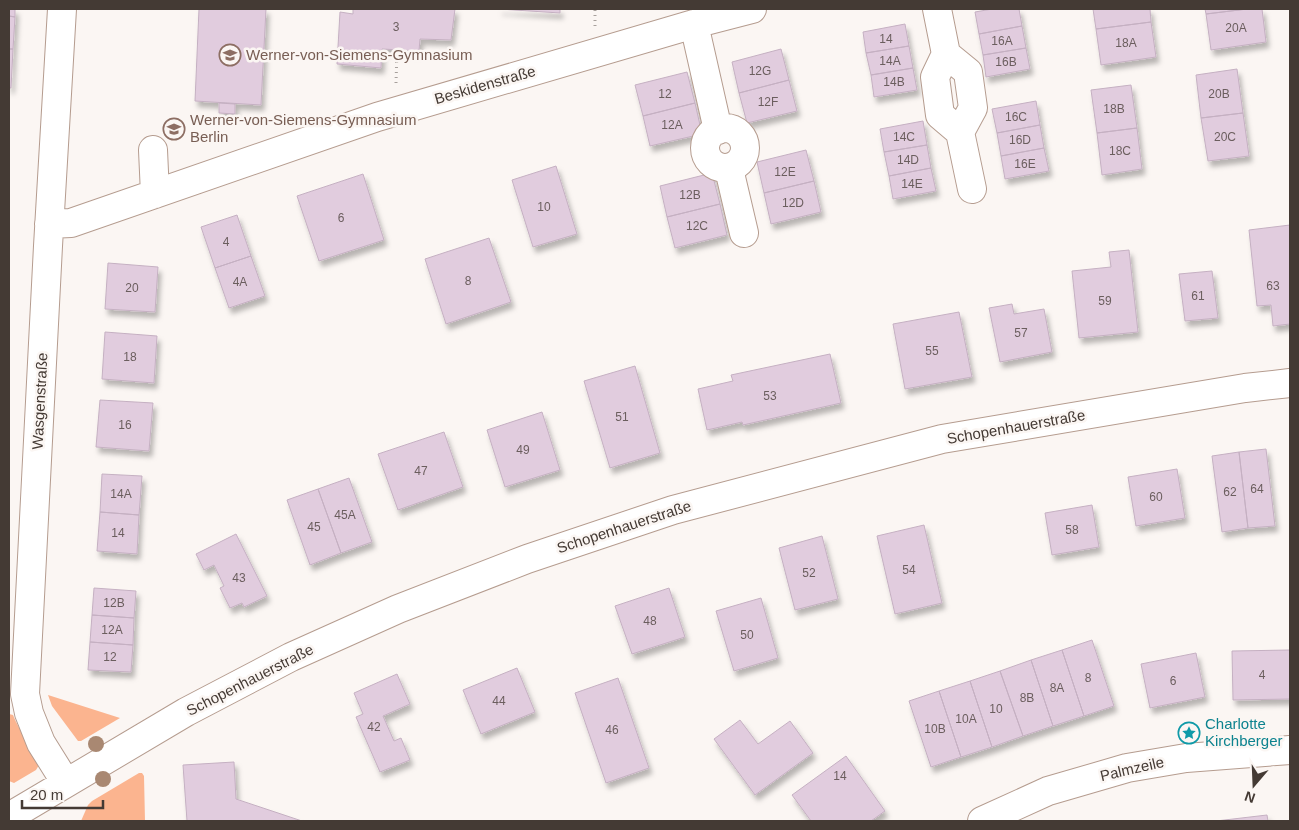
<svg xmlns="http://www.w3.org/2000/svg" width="1299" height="830" font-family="Arial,sans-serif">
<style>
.green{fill:#fbb48f}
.building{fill:#e1ccde;stroke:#c5b0c2;filter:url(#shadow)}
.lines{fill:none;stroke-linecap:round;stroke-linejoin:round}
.minor-casing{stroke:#b59c8f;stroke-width:30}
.path{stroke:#a7a09c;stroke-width:3;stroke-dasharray:1 4;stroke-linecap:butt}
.minor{stroke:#fff;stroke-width:28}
.tree{fill:#a98872}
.labels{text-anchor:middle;stroke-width:5;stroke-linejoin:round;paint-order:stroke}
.number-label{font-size:12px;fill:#6b5e5e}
.education-label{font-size:15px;fill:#785e54;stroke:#fbf6f3;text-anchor:start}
.street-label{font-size:15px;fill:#443a34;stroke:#fbf6f3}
.culture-label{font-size:15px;fill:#0d838f;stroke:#fbf6f3;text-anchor:start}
</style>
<defs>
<filter id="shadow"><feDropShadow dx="3" dy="5.5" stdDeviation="2.5" flood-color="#0004"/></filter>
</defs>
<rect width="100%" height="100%" fill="#fbf6f3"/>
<!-- green -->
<path class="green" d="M48 695 120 718 81 741H78L52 706Z
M9 714 13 715C20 733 33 747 39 765L36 770 14 783 9 781Z
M139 773H142L144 776 145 821H81L88 805 92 801Z"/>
<!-- building -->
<path class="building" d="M9 9H15V17L9 16Z
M199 9H266L261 105 195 101Z
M353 9H455L451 40 420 39 419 51 382 49 381 68 337 64 340 12 353 14Z
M499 9H560V13Z
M992 9H1019L1022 26 979 34 975 12Z
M1093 9H1150L1151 22 1096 29Z
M1205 9H1247L1206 14Z
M1247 9H1262L1266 42 1211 50 1206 14Z
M9 16 15 17 13 49H9Z
M1151 22 1156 57 1101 65 1096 29Z
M905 24 909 46 866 53 863 32Z
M1022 26 1026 48 983 55 979 34Z
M909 46 913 68 871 75 866 53Z
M1026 48 1030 69 986 77 983 55Z
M9 49H13L11 88H9Z
M781 49 789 80 739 93 732 62Z
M913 68 917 90 874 97 871 75Z
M1237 69 1243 113 1201 118 1196 75Z
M687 72 695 103 643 116 635 85Z
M789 80 797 111 747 123 739 93Z
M1131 85 1137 128 1097 133 1091 90Z
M1036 101 1040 125 997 133 992 109Z
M219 103 235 104V114L219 113Z
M695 103 702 134 650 146 643 116Z
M1243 113 1249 156 1208 161 1201 118Z
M923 121 927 145 884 152 880 129Z
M1040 125 1044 148 1001 156 997 133Z
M1137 128 1142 169 1102 175 1097 133Z
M927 145 931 168 889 176 884 152Z
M1044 148 1049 171 1005 179 1001 156Z
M806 150 814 181 764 193 757 162Z
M556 166 577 234 533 247 512 180Z
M931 168 936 191 893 199 889 176Z
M712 173 720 204 667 217 660 186Z
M363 174 384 240 319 261 297 196Z
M814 181 821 212 771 224 764 193Z
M720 204 727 235 675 248 667 217Z
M237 215 251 256 215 268 201 227Z
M1290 225V324L1273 326 1271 305 1257 306 1249 230Z
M489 238 511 302 446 324 425 259Z
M1129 250 1138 332 1079 338 1072 271 1111 267 1109 252Z
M251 256 265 296 229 308 215 268Z
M108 263 158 267 155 312 105 309Z
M1212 271 1218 318 1185 321 1179 274Z
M1012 304 1014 314 1044 309 1052 352 1000 362 989 308Z
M959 312 972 377 905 389 893 324Z
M105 332 157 336 154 383 102 379Z
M830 354 841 403 743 425 742 422 707 430 698 389 733 381 731 375Z
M635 366 660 453 610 468 584 381Z
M100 400 153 403 149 451 96 447Z
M542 412 560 470 505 487 487 430Z
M444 432 463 487 398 510 378 454Z
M1266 449 1275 526 1248 528 1239 452Z
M1239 452 1248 528 1222 532 1212 456Z
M1177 469 1185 518 1136 526 1128 477Z
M102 474 142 476 139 515 100 512Z
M349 478 372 542 341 553 318 489Z
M318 489 341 553 310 565 287 500Z
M1092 505 1099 547 1052 555 1045 513Z
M100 512 139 515 137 554 97 551Z
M924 525 942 603 895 614 877 536Z
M236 534 267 596 244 607 242 603 230 608 220 588 224 586 214 565 204 570 196 554Z
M822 536 838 599 795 610 779 548Z
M94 588 136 591 134 618 92 615Z
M669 588 685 637 632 654 615 606Z
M761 598 778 658 734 671 716 611Z
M92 615 134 618 133 645 90 642Z
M1092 640 1114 706 1084 716 1062 650Z
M90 642 133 645 131 672 88 670Z
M1062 650 1084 716 1053 726 1031 660Z
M1290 650V699L1233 700 1232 651Z
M1196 653 1205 697 1150 708 1141 664Z
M1031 660 1053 726 1023 736 1000 671Z
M517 668 535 712 481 734 463 690Z
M1000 671 1023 736 992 747 970 681Z
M397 674 410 704 383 716 394 741 401 738 410 760 380 772 356 717 363 714 354 693Z
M618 678 649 768 606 783 575 693Z
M970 681 992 747 961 757 939 691Z
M939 691 961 757 931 767 909 701Z
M740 720 758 744 790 721 813 753 755 795 714 739Z
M846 756 885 811 871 821H811L792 795Z
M234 762 236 799 302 821H187L183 765Z
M1267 815 1268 821H1216Z"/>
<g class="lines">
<!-- minor casing -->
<g class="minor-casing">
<path id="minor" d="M62 9 48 246 25 694 29 713 41 743 66 783
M937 9 946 54 935 77 940 115 960 132 973 108 968 72 946 54
M694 24 718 130
M705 148a20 20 0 1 1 40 0a20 20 0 1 1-40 0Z
M960 132 972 189
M153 150 155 194
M729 169 744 233
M49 224 71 223 377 117 694 24 752 9
M9 817 186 712 291 657 398 609 527 559 673 510 942 439 1245 388 1290 383
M982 821 1048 791 1127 768 1186 758 1290 750"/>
</g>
<!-- path -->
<path class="path" d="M595 26V9
M396 83 397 50"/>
<!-- minor -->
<use href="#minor" class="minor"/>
</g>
<!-- trees -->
<g class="tree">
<circle cx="96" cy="744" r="8"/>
<circle cx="103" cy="779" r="8"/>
</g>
<!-- icons -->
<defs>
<g id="school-ring" transform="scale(1.125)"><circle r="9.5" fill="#fbf6f3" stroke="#8d6e63" stroke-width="1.5"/><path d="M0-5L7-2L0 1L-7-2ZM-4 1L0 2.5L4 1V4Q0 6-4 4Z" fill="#8d6e63"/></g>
<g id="sight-ring" transform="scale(1.125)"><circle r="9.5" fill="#fbf6f3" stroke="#0f9aa8" stroke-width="1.5"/><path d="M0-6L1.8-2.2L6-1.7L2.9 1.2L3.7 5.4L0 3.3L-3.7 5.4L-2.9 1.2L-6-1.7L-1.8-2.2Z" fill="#0f9aa8"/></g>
</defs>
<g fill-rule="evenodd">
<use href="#school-ring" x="230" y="55"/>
<use href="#school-ring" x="174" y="129"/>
<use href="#sight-ring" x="1189" y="733"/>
</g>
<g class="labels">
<!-- number labels -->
<g class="number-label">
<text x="396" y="31">3</text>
<text x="1236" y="32">20A</text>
<text x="886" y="43">14</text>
<text x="1002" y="45">16A</text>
<text x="1126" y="47">18A</text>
<text x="890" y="65">14A</text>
<text x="1006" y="66">16B</text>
<text x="760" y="75">12G</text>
<text x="894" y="86">14B</text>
<text x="665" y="98">12</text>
<text x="1219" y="98">20B</text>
<text x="768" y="106">12F</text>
<text x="1114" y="113">18B</text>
<text x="1016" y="121">16C</text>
<text x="672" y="129">12A</text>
<text x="904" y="141">14C</text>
<text x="1225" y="141">20C</text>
<text x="1020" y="144">16D</text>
<text x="1120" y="155">18C</text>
<text x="908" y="164">14D</text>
<text x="1025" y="168">16E</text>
<text x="785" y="176">12E</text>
<text x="912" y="188">14E</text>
<text x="690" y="199">12B</text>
<text x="793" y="207">12D</text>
<text x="544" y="211">10</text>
<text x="341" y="222">6</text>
<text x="697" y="230">12C</text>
<text x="226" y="246">4</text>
<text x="468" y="285">8</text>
<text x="240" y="286">4A</text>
<text x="1273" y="290">63</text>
<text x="132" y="292">20</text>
<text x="1198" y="300">61</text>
<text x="1105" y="305">59</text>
<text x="1021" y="337">57</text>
<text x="932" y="355">55</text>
<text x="130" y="361">18</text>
<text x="770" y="400">53</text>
<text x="622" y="421">51</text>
<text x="125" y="429">16</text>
<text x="523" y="454">49</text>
<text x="421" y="475">47</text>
<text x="1257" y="493">64</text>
<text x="1230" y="496">62</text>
<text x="121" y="498">14A</text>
<text x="1156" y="501">60</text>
<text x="345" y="519">45A</text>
<text x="314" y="531">45</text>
<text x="1072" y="534">58</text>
<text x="118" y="537">14</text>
<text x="909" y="574">54</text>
<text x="809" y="577">52</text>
<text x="239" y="582">43</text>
<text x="114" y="607">12B</text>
<text x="650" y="625">48</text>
<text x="112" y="634">12A</text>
<text x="747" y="639">50</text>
<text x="110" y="661">12</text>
<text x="1262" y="679">4</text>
<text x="1088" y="682">8</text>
<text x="1173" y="685">6</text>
<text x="1057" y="692">8A</text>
<text x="1027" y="702">8B</text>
<text x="499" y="705">44</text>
<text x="996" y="713">10</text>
<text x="966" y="723">10A</text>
<text x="374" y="731">42</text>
<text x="935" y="733">10B</text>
<text x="612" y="734">46</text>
<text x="840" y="780">14</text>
</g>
<!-- education labels -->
<g class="education-label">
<text x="246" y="60">Werner-von-Siemens-Gymnasium</text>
<text x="190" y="125">Werner-von-Siemens-Gymnasium<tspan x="190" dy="17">Berlin</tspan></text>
</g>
<!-- street labels -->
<g class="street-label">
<text transform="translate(485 85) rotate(-16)" y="5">Beskidenstraße</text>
<text transform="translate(40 401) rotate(-87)" y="5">Wasgenstraße</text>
<text transform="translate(1016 427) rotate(-10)" y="5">Schopenhauerstraße</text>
<text transform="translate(624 527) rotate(-18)" y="5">Schopenhauerstraße</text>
<text transform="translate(250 680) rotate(-27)" y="5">Schopenhauerstraße</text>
<text transform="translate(1132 769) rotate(-13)" y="5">Palmzeile</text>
</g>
<!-- culture labels -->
<g class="culture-label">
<text x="1205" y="729">Charlotte<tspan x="1205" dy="17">Kirchberger</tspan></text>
</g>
</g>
<!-- border -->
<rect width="1299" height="830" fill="none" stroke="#443a34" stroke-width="20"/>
<!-- north arrow -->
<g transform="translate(1254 785) rotate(199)" stroke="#fbf6f3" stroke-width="4" paint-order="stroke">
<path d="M0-4L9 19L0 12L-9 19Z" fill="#443a34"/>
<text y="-8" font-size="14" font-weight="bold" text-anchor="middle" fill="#443a34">N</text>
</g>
<!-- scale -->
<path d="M22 800v8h81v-8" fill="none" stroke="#443a34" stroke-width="2.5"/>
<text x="30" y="800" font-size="15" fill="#443a34" stroke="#fbf6f3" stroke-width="4" paint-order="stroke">20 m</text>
</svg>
